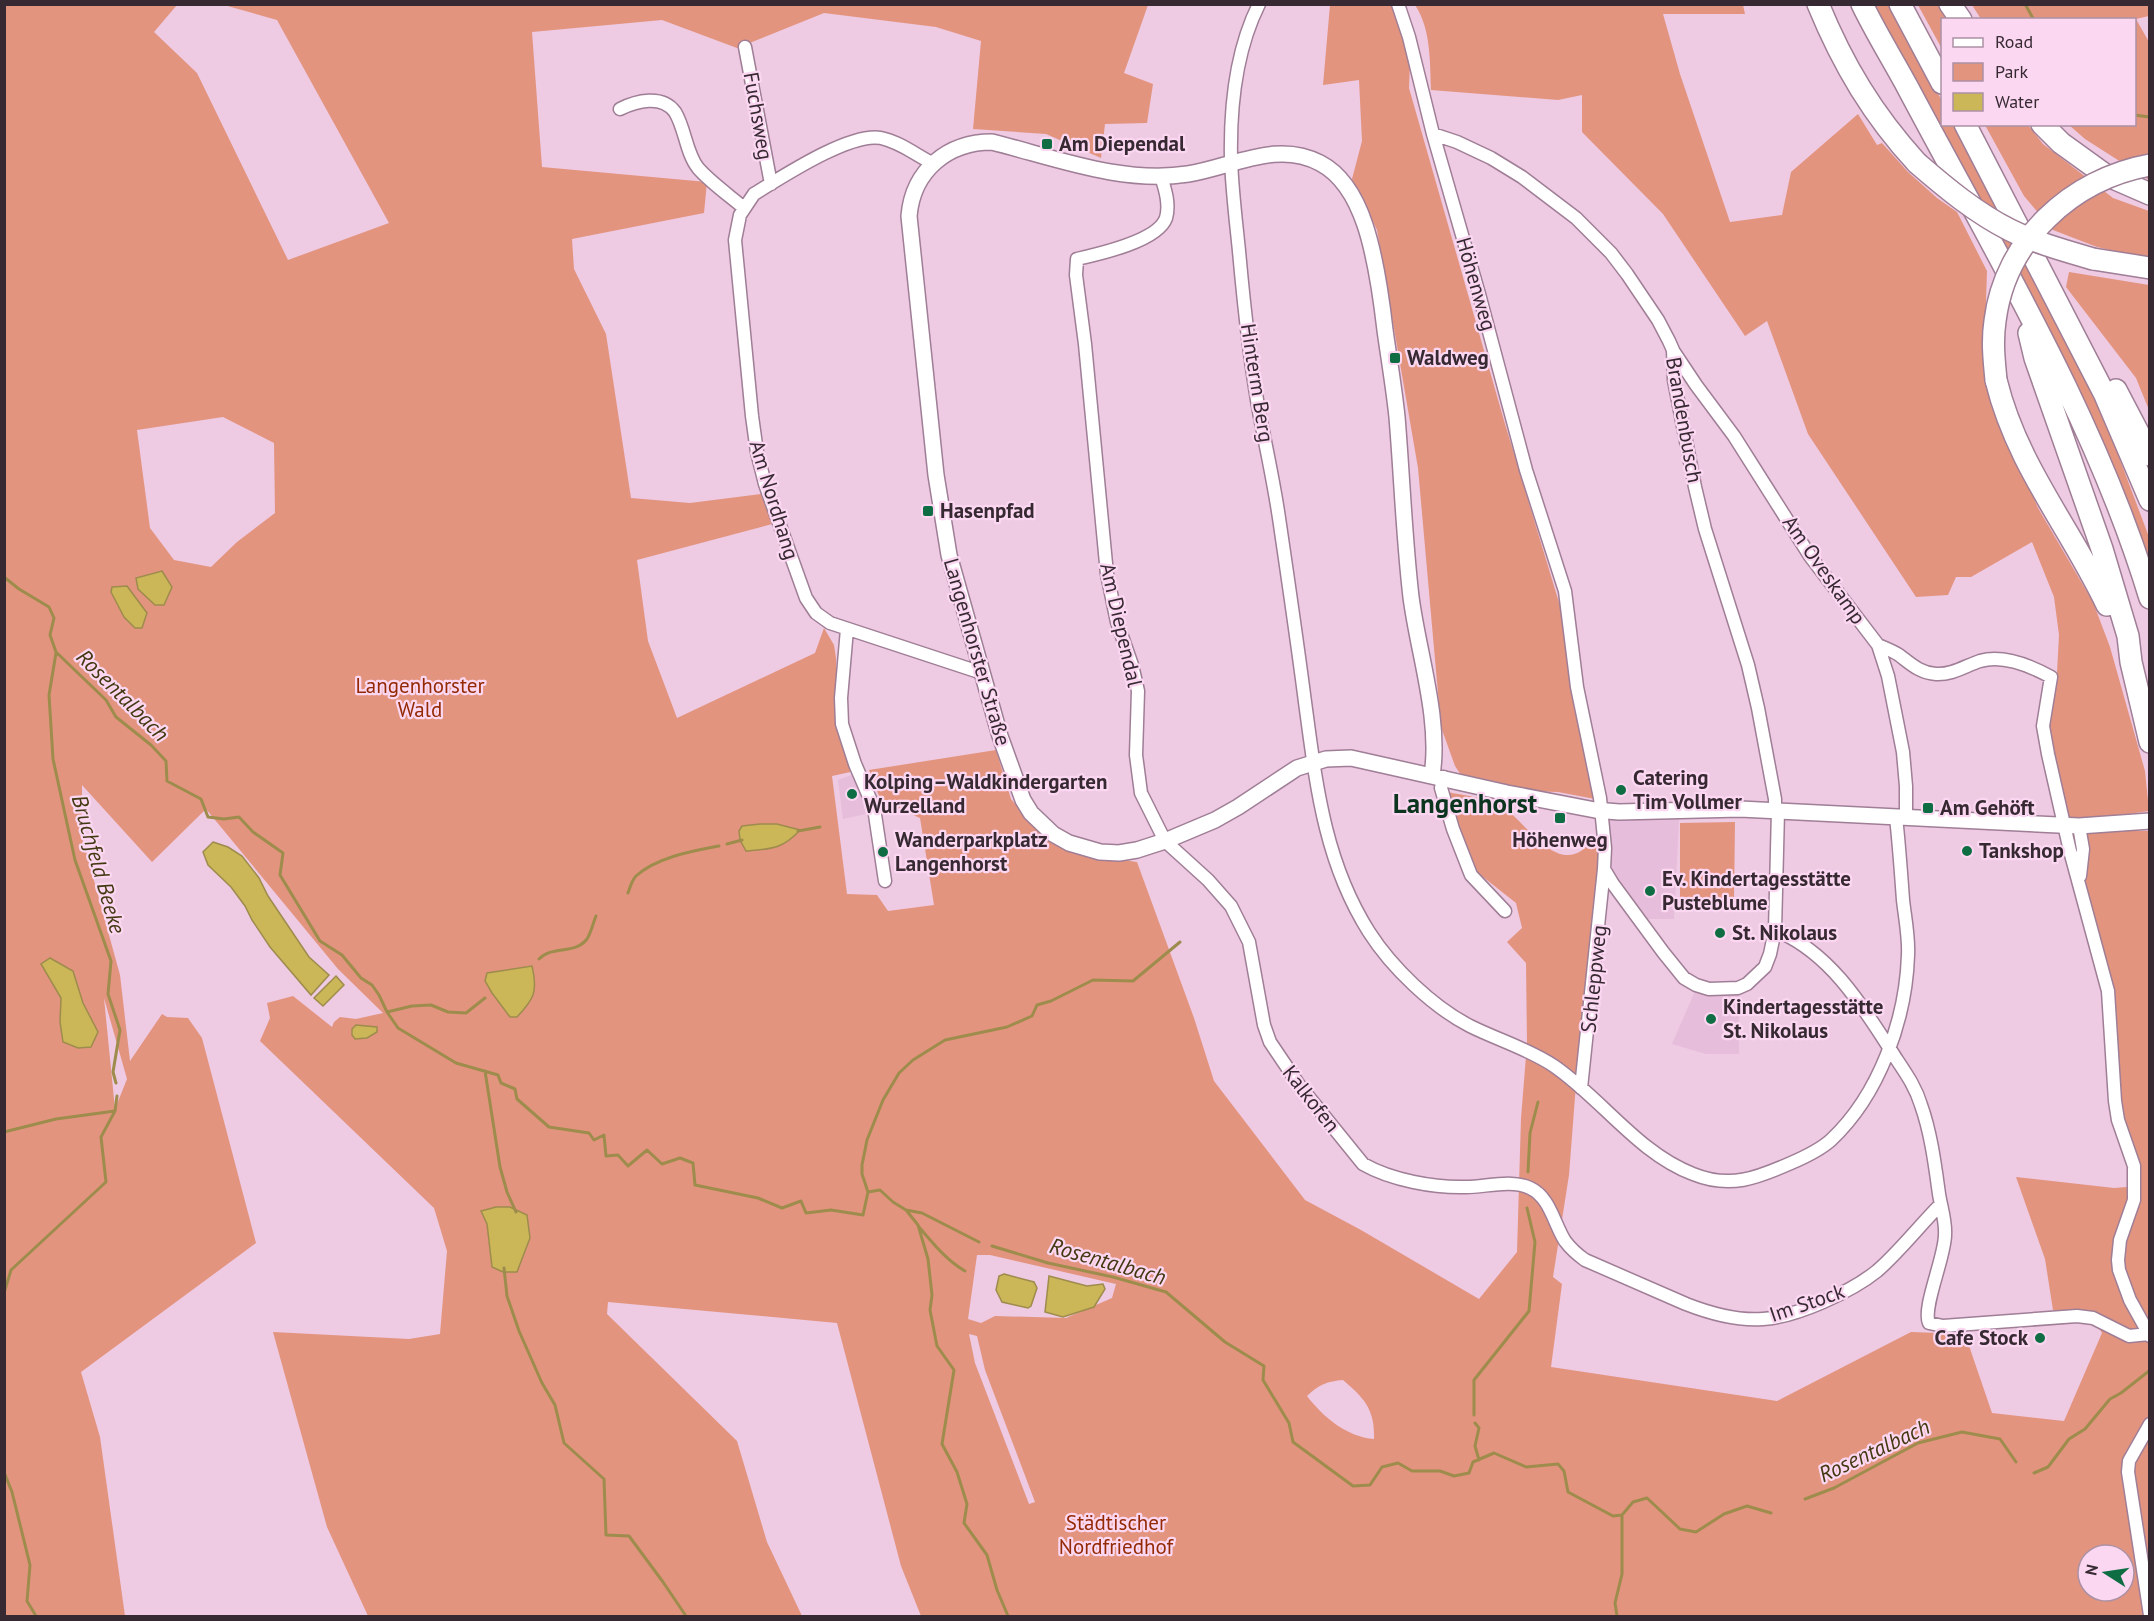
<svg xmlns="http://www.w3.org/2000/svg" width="2154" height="1621" font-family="'PT Sans',sans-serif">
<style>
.built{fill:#e6bdda}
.green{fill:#e3947e;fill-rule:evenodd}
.water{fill:#cbb658;stroke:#9e8c4d;stroke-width:1.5}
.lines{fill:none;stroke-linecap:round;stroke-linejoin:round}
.stream{stroke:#9e8c4d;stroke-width:3}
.minor-casing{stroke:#9f7e96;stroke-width:15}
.tertiary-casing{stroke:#9f7e96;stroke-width:18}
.motorway-casing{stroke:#9f7e96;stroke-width:24}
.minor{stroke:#fff;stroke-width:12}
.tertiary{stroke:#fff;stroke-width:15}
.motorway{stroke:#fff;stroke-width:21}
.motorway-bridge-casing{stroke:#9f7e96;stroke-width:24;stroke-linecap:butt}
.motorway-bridge{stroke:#fff;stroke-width:21}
.poi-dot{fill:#0e6d42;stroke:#fbd7f1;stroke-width:2}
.labels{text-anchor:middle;stroke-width:4.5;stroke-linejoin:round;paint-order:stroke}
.street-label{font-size:21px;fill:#362932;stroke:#fbd7f1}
.poi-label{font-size:21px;font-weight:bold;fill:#362932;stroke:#fbd7f1;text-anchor:start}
.park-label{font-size:21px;fill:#932a04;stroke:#fbd7f1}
.water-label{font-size:22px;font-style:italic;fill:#423911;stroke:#fbd7f1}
.district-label{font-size:27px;font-weight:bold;fill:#0c3520;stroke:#fbd7f1}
</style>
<rect width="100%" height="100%" fill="#eecae3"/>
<!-- built -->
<path class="built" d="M857 773 870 813 843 819 838 780Z
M1608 818 1679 819 1674 919H1643L1608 869Z
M1696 989 1720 995 1739 992V1054H1706L1672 1044Z"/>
<!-- green -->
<path class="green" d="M5 5H177L154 32 197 73 288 260 389 223 277 20 224 5H1148L1124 73 1153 84 1147 123 1105 124 1101 158 1046 134 973 129 981 41 936 27 824 13 737 48 662 20 532 32 542 167 707 182 704 213 572 239 574 269 606 334 631 498 690 503 761 494 772 524 637 560 648 641 677 718 815 653 824 628 834 645 836 658 837 703 855 771 832 776 847 894 877 895 888 911 934 905 920 818 881 801 869 770 996 750 1011 799 1038 831 1073 853 1137 862 1194 1018 1214 1081 1305 1200 1361 1230 1479 1299 1517 1252 1521 1118 1527 1044 1526 963 1507 942 1522 928 1516 903 1473 869 1448 792C1465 796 1485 797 1501 806 1522 817 1552 870 1581 851 1587 847 1592 840 1598 835L1599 856 1578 1058 1569 1175 1553 1277 1562 1284 1551 1367 1777 1401 1911 1332 1965 1334 1992 1413 2064 1421 2102 1333 2089 1310H2053L2045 1259 2016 1177 2114 1188 2140 1186 2120 1101 2116 1037 2072 831H2149V1616H921L901 1566 837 1323 608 1302 607 1314 737 1441 767 1542 802 1616H368L327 1527 273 1332 409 1339 440 1334 447 1251 434 1208 260 1041 270 1018 267 1003 293 996 332 1027 334 1022 340 1017 356 1019 383 1013 338 969 206 809 152 862 82 785V837L120 975 130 1061 162 1014 167 1017 188 1018 202 1038 256 1243 81 1372 100 1437 125 1616H5ZM223 417 274 443 275 513 237 542 211 567 174 560 150 528 137 430ZM760 824H777L800 831 742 826ZM532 966 492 993 485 981 487 973ZM104 998 127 1079 115 1109ZM496 1207 492 1267 487 1224 481 1212ZM977 1255H990L1116 1284 1112 1298 1066 1318 995 1316 981 1323 968 1319ZM969 1334 977 1336 985 1370 1035 1502 1029 1504 975 1363ZM1343 1380C1364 1398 1375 1409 1374 1439 1347 1437 1323 1417 1307 1396 1318 1385 1328 1381 1343 1380ZM2088 1555H2124V1591H2088Z
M1330 5H1395L1411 35 1409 88 1505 424 1564 619 1574 708 1595 799 1558 792 1528 791 1461 775 1455 766 1441 727 1418 468 1377 230 1352 179 1362 141 1359 80 1323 85Z
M1415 5H1743L1745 14H1663L1680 74 1730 222 1782 215 1791 172 1858 114 1877 145 1882 143 1908 172 1937 198 1957 212 1987 271 1985 331 2005 431 2038 508 2093 602 2110 647 2145 771 2149 811 2115 816 2067 820 2048 730 2057 673 2059 635 2054 597 2032 542 1971 577H1956L1948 595 1916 597 1808 434 1767 321 1745 336 1663 214 1582 132V95L1558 100 1431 90C1430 61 1431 29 1415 5Z
M1873 5H1891L1942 101V124L1955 125 2037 278 2108 428 2149 537V576Z
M1918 5H1939L1948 19 1942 20V49Z
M1972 5H2149V16L2136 19 2149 42V180L2085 139 2069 125 2134 124V20L1981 19Z
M1985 125H2028L2043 144 2113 198 2149 211V259L2097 247 2053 230 2024 196Z
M2069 272 2149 285V410L2136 378 2066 287Z
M1735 822 1734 899 1680 897V823Z"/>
<!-- water -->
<path class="water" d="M162 571 172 587 164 605H155L138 589 136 578Z
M127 586 147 613 142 628H135L124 617 111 592 112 587Z
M760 824H777L800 830C783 849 771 849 746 851L740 840 739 831 742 826Z
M213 842 228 847 242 856 259 878 268 896 309 957 329 975 311 995 270 947 252 920 245 906 231 887 208 865 203 852Z
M50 958 73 971 83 1003 98 1032 91 1047 78 1048 63 1042 60 1022 61 998 41 964Z
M532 966C538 992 534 999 517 1017H510L492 993 485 981 487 973Z
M336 976 344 985 323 1006 314 998Z
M356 1025 377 1027V1032L367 1038 355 1039 352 1035V1029Z
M496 1207H510L527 1215 530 1238 517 1272H503L492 1267 487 1224 481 1211Z
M1004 1274 1034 1282 1037 1288 1031 1306 1028 1308 1002 1302 996 1290 999 1276Z
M1049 1276 1087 1286 1103 1284 1105 1289 1094 1307 1063 1317 1045 1312Z"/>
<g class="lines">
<!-- stream -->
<path class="stream" d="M2025 4 2034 20
M2134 115 2150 117
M4 577 19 589 49 607 54 618 50 635 56 652 106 700 116 717 151 745 166 761 167 781 201 799 208 817 224 819 239 817 253 832 283 853 280 875 320 941 342 955 361 978 372 985 379 995 387 1012 398 1028 456 1063 498 1075 501 1083 515 1089 517 1099 549 1127 589 1133 594 1140 604 1135 606 1156 618 1155 628 1166 647 1150 662 1164 680 1158 693 1163 695 1185 758 1198 782 1208 801 1201 806 1213 831 1210 863 1215 868 1192 880 1190 893 1202 906 1210 922 1213 979 1242
M56 653 49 695 53 759 75 860 111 961 108 994 120 1030 113 1072 116 1083
M798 831 820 827
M727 844 742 840
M628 893C630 887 632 880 636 876 657 857 693 851 719 846
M539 959C552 945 575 955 587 939 591 933 593 923 596 916
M387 1012 412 1006 431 1005 448 1012 466 1013 485 998
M485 1071 500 1167 507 1192 516 1212
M4 1132 56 1119 115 1111
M1528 1172 1530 1133 1538 1102
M868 1192 862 1174V1165L867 1140 883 1100 899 1073 913 1060 945 1040 1007 1027 1032 1016 1037 1005 1051 1001 1093 980 1133 981 1180 942
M906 1210 918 1225 928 1259 932 1295 930 1310 937 1346 954 1370 942 1444 957 1472 967 1504 964 1523 987 1555 997 1590 1008 1616
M919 1227C933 1243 946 1260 965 1271
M992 1246 1048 1263 1113 1277 1166 1292 1225 1342 1264 1366 1263 1380 1289 1423 1293 1442 1353 1486 1370 1485 1382 1467 1398 1463 1412 1471H1440L1454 1476 1469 1473 1473 1462 1494 1453 1526 1467 1558 1464 1564 1471 1568 1492 1613 1516 1622 1515 1633 1502 1647 1498 1680 1529 1696 1532 1724 1514 1747 1506 1771 1513
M504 1268 507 1296 519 1331 542 1383 555 1405 564 1443 604 1479 606 1535 629 1536 663 1582 686 1616
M4 1293 11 1270 106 1182 101 1137 115 1111 117 1096
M1474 1415V1380L1529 1311 1535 1242 1527 1208
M1475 1423 1479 1428 1475 1446 1479 1460
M4 1472 12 1492 30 1565 27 1601 36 1616
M2034 1473 2048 1467 2069 1439 2085 1429 2110 1399 2121 1393 2149 1371
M1805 1499 1834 1488 1918 1443 1962 1432 2000 1439 2016 1462
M1617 1616 1615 1603 1622 1574V1515"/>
<!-- minor casing -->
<g class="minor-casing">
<path id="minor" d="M1259 4C1236 50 1230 109 1231 159 1232 190 1236 221 1239 251 1244 307 1250 363 1260 417 1267 451 1274 484 1279 518 1288 579 1297 640 1305 702 1316 783 1324 861 1369 932 1392 968 1433 1007 1470 1026 1498 1040 1529 1049 1554 1066 1602 1099 1638 1153 1693 1174 1730 1189 1757 1178 1791 1163 1805 1157 1820 1150 1831 1140 1879 1095 1906 1020 1908 955 1909 937 1905 918 1903 900 1901 872 1899 844 1896 817
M1398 4 1409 37 1433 134 1479 294 1526 470 1565 591 1577 687 1600 798 1605 848 1604 869 1613 884 1663 952 1684 978 1696 985 1709 989 1738 988 1747 984 1765 967 1770 954 1775 930 1778 811
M745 47 771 184
M620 109C636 101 662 94 675 112 685 128 686 153 698 168 710 182 730 196 744 208
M1433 134 1457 142 1491 158 1522 177 1576 218 1611 253 1627 274 1658 320 1669 341 1673 350 1674 380 1695 487 1705 529 1748 665 1758 708 1775 799V811
M932 163C916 155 900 142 881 138 850 132 782 177 754 194L740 215 735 240 752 416 757 452 765 484 806 598 816 613 830 623 982 673
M1161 176C1165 189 1170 204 1166 218 1158 241 1099 254 1077 259L1076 275 1085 344 1107 574 1117 622 1132 665 1138 691 1136 755 1141 793 1165 841 1208 880 1231 906 1249 942 1264 1025 1270 1042 1299 1085 1363 1164C1391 1180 1434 1188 1466 1187 1486 1187 1511 1179 1530 1188 1550 1197 1554 1224 1565 1241 1571 1249 1578 1255 1585 1260L1686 1304C1709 1313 1738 1321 1763 1319 1796 1317 1851 1292 1877 1271 1899 1252 1920 1225 1941 1204
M1674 352 1696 385 1734 436 1810 556 1878 645 1888 676 1903 752 1906 786V817
M847 629 841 698 842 724 855 764 874 808 885 881
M1878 645C1885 648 1893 651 1899 655 1911 664 1920 673 1936 674 1952 675 1965 666 1980 661 2004 654 2031 666 2051 677L2043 726 2048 754 2070 851 2108 991 2115 1101 2118 1120 2134 1166V1200L2120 1240 2118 1260 2119 1270 2130 1300 2150 1336
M1443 777 1441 788 1453 829 1471 875 1505 911
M2079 826 2083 849 2080 876
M1775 930C1832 953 1865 1010 1897 1060 1907 1075 1916 1088 1921 1105 1931 1133 1935 1165 1939 1194 1941 1207 1946 1221 1945 1235 1945 1257 1922 1308 1929 1323L1943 1326 2077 1316 2093 1318 2129 1336 2149 1334
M1581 1088 1604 869
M2150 1424 2129 1461 2128 1472 2150 1615"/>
</g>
<!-- tertiary casing -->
<g class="tertiary-casing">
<path id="tertiary" d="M1432 775C1441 720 1418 652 1411 597 1404 537 1402 477 1397 417 1394 388 1389 359 1385 330 1381 295 1376 258 1365 225 1357 201 1343 175 1320 163 1277 140 1232 167 1188 174 1122 184 1056 158 992 142 948 142 913 170 909 216L936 475 949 555 1000 736 1023 800 1031 813 1053 834 1069 843 1100 852 1119 853 1137 850 1165 841 1215 820 1238 807 1297 768 1326 759 1351 758 1507 793 1595 810 1619 812 1740 809 2079 826 2150 821"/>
</g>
<!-- motorway casing -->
<g class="motorway-casing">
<path id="motorway" d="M1818 4C1843 65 1873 115 1917 163
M1862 4C1876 33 1893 60 1908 88 1996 254 2095 417 2150 598
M1900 4 1942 83
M1950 4 1961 20
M1965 124 2105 395 2150 500
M2042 124 2061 143 2104 174 2150 194
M2093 259 2150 268
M2029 333 2035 358 2102 549 2128 636 2131 662 2150 742
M1996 380C2017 466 2070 527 2107 605
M2116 390 2150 455"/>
</g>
<!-- minor -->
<use href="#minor" class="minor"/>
<!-- tertiary -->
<use href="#tertiary" class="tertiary"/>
<!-- motorway -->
<use href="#motorway" class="motorway"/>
<!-- motorway-bridge casing -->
<g class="motorway-bridge-casing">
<path id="motorway-bridge" d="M1917 163C1946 188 1976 213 2010 230 2036 243 2066 251 2093 259
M1996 380C1994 360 1992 341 1995 321 2005 240 2072 179 2150 165"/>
</g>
<!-- motorway-bridge -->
<use href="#motorway-bridge" class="motorway-bridge"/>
</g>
<!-- markers -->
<g class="poi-dot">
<rect x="1041" y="138" width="12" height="12" rx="3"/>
<rect x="1389" y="352" width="12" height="12" rx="3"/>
<rect x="922" y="505" width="12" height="12" rx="3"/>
<circle cx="1621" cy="790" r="6"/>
<circle cx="852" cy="794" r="6"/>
<rect x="1922" y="802" width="12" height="12" rx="3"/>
<rect x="1554" y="812" width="12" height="12" rx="3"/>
<circle cx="1967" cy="851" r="6"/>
<circle cx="883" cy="852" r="6"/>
<circle cx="1650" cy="891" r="6"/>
<circle cx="1720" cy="933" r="6"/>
<circle cx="1711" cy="1019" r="6"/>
<circle cx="2040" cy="1338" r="6"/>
</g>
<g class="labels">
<!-- street labels -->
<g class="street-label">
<text transform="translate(758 116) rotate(80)" y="7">Fuchsweg</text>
<text transform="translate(1476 284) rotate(74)" y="7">Höhenweg</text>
<text transform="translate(1257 383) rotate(81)" y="7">Hinterm Berg</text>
<text transform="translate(1684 420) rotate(80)" y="7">Brandenbusch</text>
<text transform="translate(774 500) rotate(73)" y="7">Am Nordhang</text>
<text transform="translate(1824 570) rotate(55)" y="7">Am Oveskamp</text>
<text transform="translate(1121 625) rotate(77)" y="7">Am Diependal</text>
<text transform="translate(977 652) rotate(74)" y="7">Langenhorster Straße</text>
<text transform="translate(1594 979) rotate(-84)" y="7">Schleppweg</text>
<text transform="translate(1311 1099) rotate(52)" y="7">Kalkofen</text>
<text transform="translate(1807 1303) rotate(-19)" y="7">Im Stock</text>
</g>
<!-- poi labels -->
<g class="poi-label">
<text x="1059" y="151">Am Diependal</text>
<text x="1407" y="365">Waldweg</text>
<text x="940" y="518">Hasenpfad</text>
<text x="1633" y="785">Catering<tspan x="1633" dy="24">Tim Vollmer</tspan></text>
<text x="864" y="789">Kolping–Waldkindergarten<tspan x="864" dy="24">Wurzelland</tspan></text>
<text x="1940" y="815">Am Gehöft</text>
<text x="895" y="847">Wanderparkplatz<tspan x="895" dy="24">Langenhorst</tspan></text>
<text x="1560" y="847" text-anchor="middle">Höhenweg</text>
<text x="1979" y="858">Tankshop</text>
<text x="1662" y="886">Ev. Kindertagesstätte<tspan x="1662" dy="24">Pusteblume</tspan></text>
<text x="1732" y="940">St. Nikolaus</text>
<text x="1723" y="1014">Kindertagesstätte<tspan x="1723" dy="24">St. Nikolaus</tspan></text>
<text x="2028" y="1345" text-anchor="end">Cafe Stock</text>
</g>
<!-- park labels -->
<g class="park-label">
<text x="420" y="693">Langenhorster<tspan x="420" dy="24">Wald</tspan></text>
<text x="1116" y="1530">Städtischer<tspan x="1116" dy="24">Nordfriedhof</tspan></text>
</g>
<!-- water labels -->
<g class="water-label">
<text transform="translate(123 695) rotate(45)" y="8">Rosentalbach</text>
<text transform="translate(99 864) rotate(74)" y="8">Bruchfeld Beeke</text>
<text transform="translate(1108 1261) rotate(16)" y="8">Rosentalbach</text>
<text transform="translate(1874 1450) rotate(-25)" y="8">Rosentalbach</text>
</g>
<!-- district labels -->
<g class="district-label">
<text x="1465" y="813">Langenhorst</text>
</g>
</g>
<!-- border -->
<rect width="2154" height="1621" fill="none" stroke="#362932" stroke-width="12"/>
<!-- legend -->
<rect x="1941" y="18" width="195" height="108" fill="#fbd7f1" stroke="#ac91a5" stroke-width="1.5"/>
<rect x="1953" y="38" width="30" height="9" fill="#ffffff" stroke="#ac91a5" stroke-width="1.5"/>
<text x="1995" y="48" font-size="18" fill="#362932">Road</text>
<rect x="1953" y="63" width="30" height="18" fill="#e3947e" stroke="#ac91a5" stroke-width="1.5"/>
<text x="1995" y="78" font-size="18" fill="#362932">Park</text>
<rect x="1953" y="93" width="30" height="18" fill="#cbb658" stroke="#ac91a5" stroke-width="1.5"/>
<text x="1995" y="108" font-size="18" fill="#362932">Water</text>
<!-- north arrow -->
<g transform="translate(2106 1573) rotate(282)"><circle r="28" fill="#fbd7f1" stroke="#ac91a5" stroke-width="1.5"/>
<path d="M0-4.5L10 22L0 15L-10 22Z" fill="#0e6d42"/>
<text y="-9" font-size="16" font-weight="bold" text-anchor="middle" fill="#362932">N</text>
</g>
</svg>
